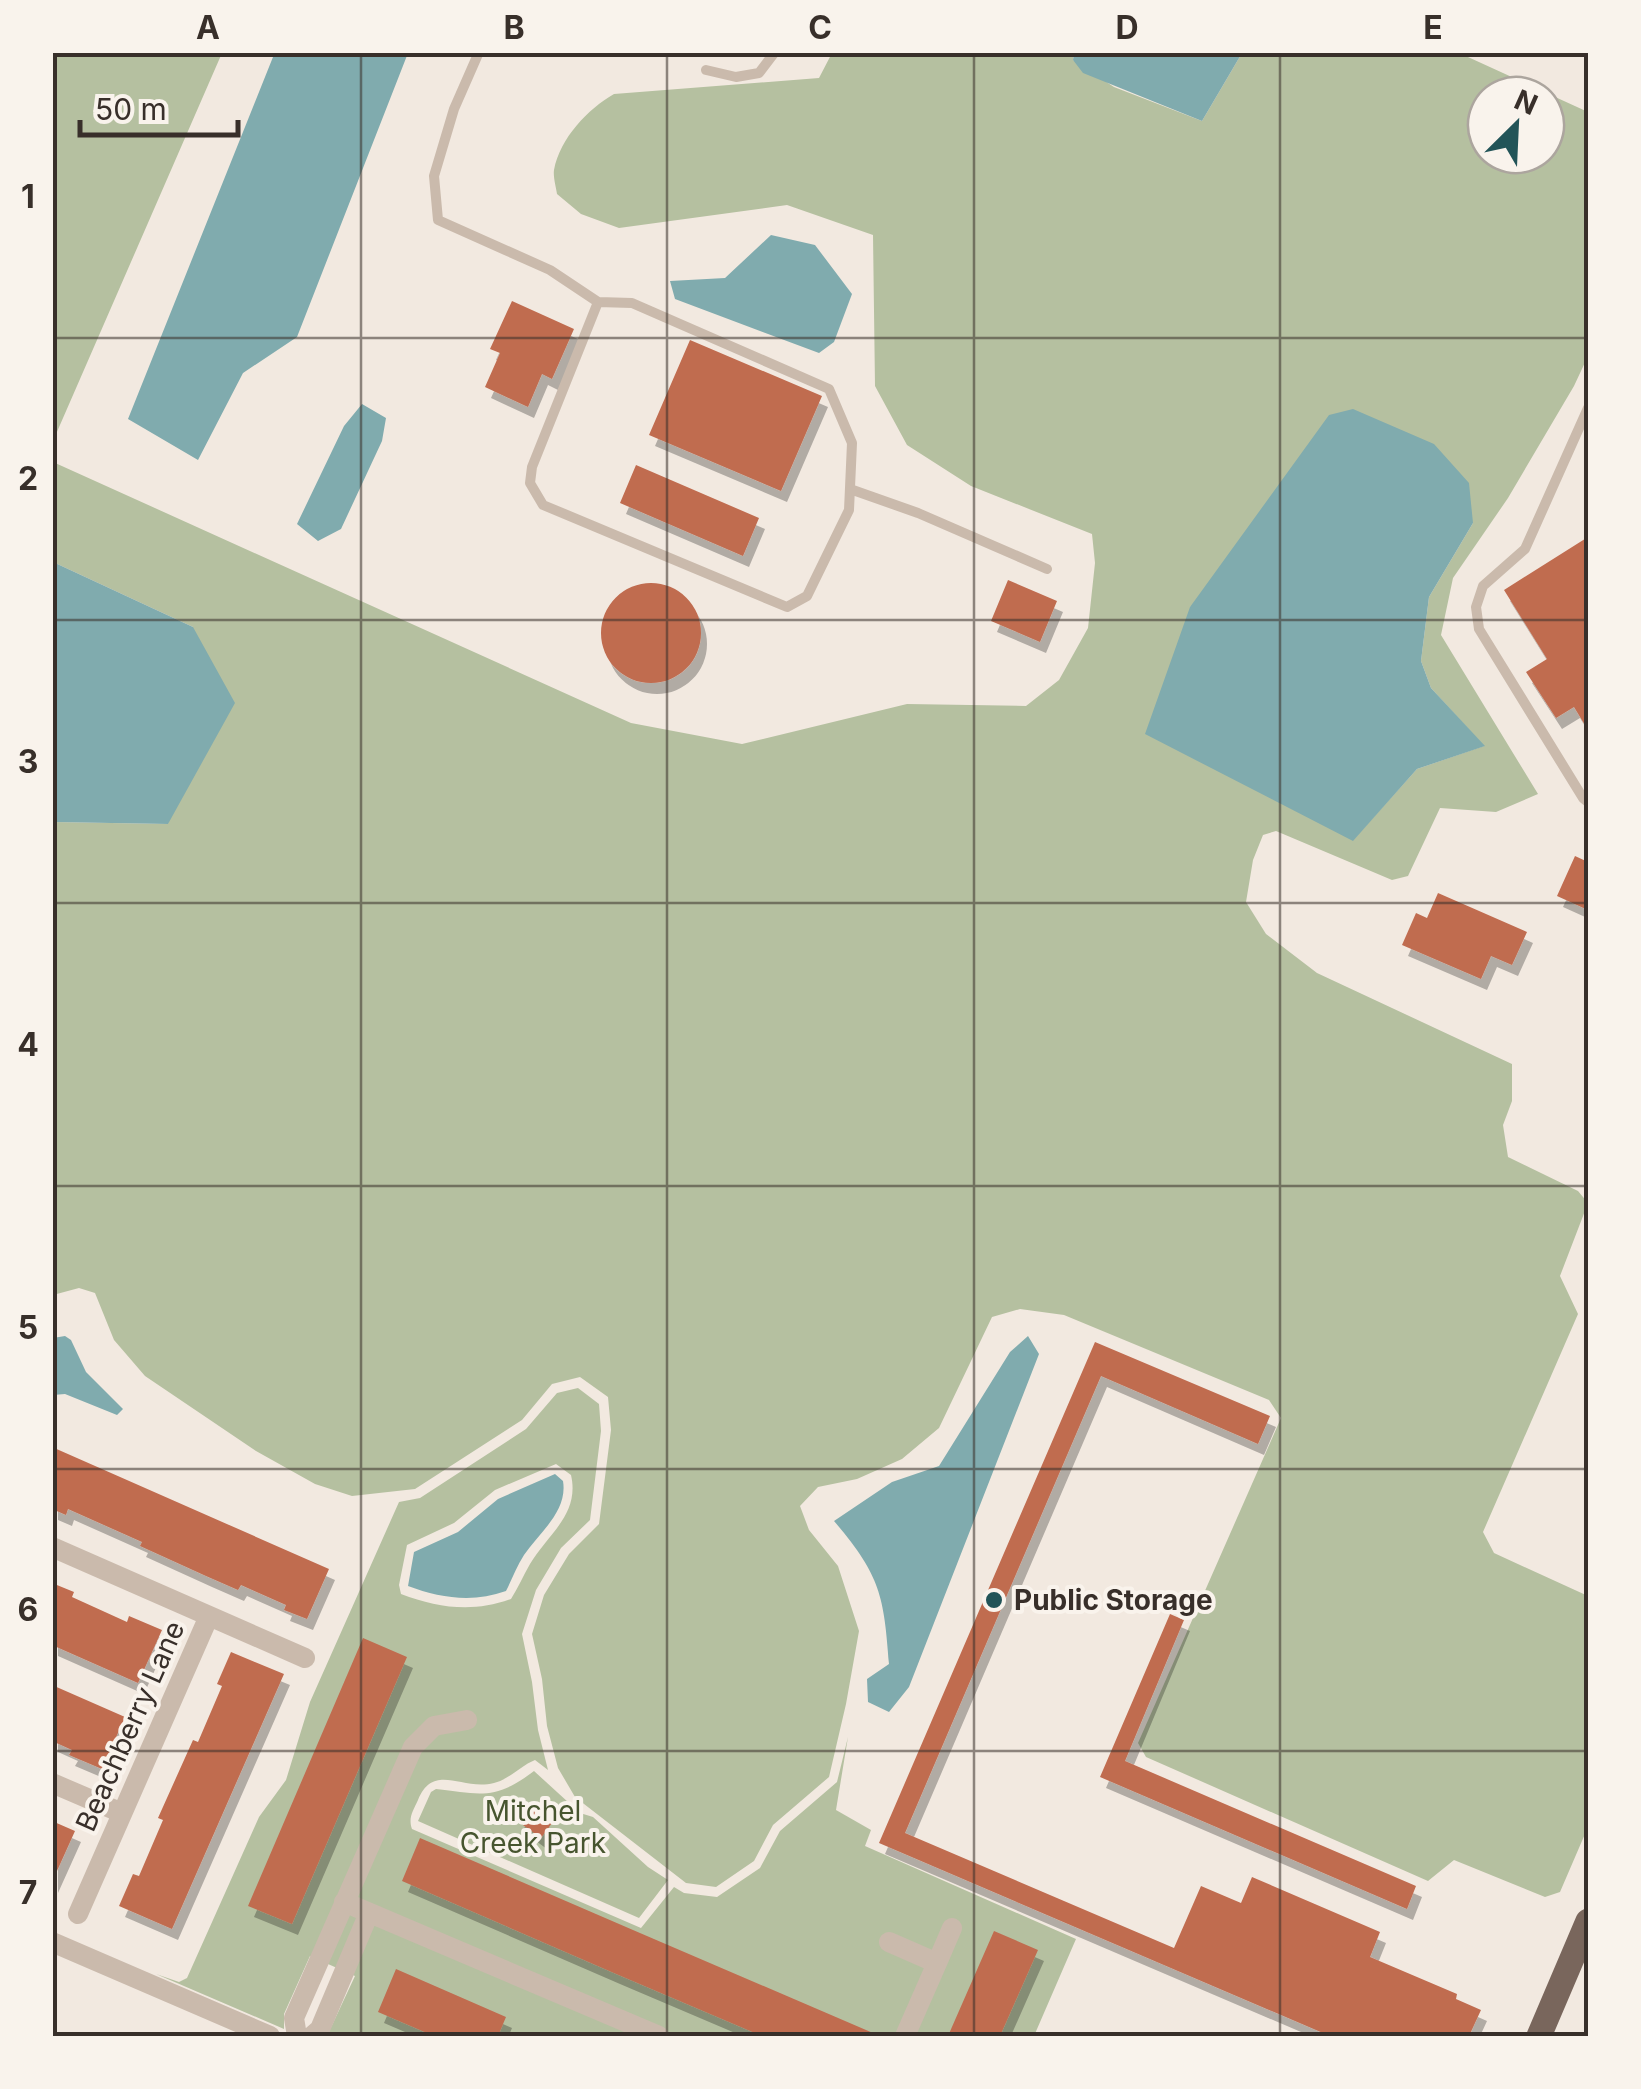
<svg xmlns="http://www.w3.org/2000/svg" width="1641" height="2089" font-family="Inter,sans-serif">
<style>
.green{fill:#b5c0a0;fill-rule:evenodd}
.water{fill:#80abae}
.building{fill:#c06c50;filter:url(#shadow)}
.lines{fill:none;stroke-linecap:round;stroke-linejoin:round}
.service{stroke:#cabaac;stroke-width:10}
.minor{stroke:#cabaac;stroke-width:20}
.primary{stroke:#79665c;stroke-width:25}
.grid{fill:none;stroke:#382f2a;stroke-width:2.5;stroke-opacity:0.55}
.poi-dot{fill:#225458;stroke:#f9f3ec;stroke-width:4}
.labels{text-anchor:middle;stroke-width:8;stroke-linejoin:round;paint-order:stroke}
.poi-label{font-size:28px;font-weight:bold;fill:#382f2a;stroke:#f9f3ec;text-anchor:start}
.street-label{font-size:28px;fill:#382f2a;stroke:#f9f3ec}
.park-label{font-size:28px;fill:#47552f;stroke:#f9f3ec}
.neatline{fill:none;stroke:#382f2a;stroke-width:4}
.grid-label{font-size:32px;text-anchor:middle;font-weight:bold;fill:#382f2a}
</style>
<defs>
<filter id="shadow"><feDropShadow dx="6" dy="11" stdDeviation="0" flood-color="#0004"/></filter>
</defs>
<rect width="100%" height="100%" fill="#f2e9e0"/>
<!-- green -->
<path class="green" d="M53 52 222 53 53 441 52 53Z
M1074 52 1073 60 1114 87 1202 121 1242 53 1457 52 1588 112V356L1574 386 1508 498 1453 578 1441 635 1538 794 1496 812 1440 808 1408 876 1392 880 1276 831 1263 835 1253 860 1246 902 1266 934 1317 973 1512 1064V1101L1503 1125 1508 1157 1578 1191 1588 1203 1560 1276 1578 1314 1483 1532 1494 1553 1588 1596V1827L1560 1892 1545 1897 1454 1860 1428 1881 1146 1757 1138 1743 1281 1418 1269 1400 1064 1315 1020 1309 992 1317 939 1428 902 1459 857 1479 818 1487 800 1506 809 1530 838 1566 859 1631 846 1704 829 1777 773 1825 754 1861 716 1887 686 1883 575 1797 558 1768 547 1726 542 1679 532 1634 544 1595 569 1554 599 1524 611 1430 608 1397 580 1377 552 1384 522 1420 415 1489 352 1496 315 1484 256 1451 145 1376 114 1340 95 1293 79 1288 53 1295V822L168 824 193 627 53 562V462L631 723 742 744 907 704 1026 706 1059 680 1088 628 1095 563 1092 534 971 486 907 445 875 386 873 235 787 205 619 228 581 214 557 194C556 187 553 177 554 170 560 138 588 109 614 94L819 78 832 53ZM1486 95H1546V155H1486ZM1473 523 1429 597 1421 661 1431 688 1484 746 1417 769 1353 840 1190 607Z
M578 1388 599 1404 601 1431 590 1520 561 1548 536 1590 522 1634 532 1682 538 1730 548 1770 535 1760C520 1766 510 1779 494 1783 461 1791 434 1762 418 1800 413 1811 408 1818 412 1829L641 1928 674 1887 684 1893 717 1897 760 1868 780 1831 837 1782 848 1737 836 1810 871 1830 865 1846 1076 1939 1034 2036H327L355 1976 310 1956 284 2014V2029L156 1974 179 1982 187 1978 259 1817 286 1780 310 1702 399 1502 420 1498 526 1429 557 1393ZM556 1464 571 1475C580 1514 548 1534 530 1564 523 1576 518 1588 511 1599 473 1613 438 1608 401 1594L399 1585 407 1545 454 1523 495 1490Z
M534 1771 580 1813 593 1817 648 1867 668 1880 639 1918 418 1821 431 1792 436 1789C480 1794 495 1801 534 1771Z"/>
<!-- water -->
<path class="water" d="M275 52 408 53 297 337 243 373 198 460 128 419Z
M1074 53V52L1242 53 1202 121 1083 73 1073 60Z
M771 235 815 245 852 294 834 342 819 353 675 299 670 281 725 278Z
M362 404 386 418 382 441 341 529 318 541 297 524 344 426Z
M1353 409 1434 444 1469 483 1473 523 1429 597 1421 661 1431 688 1485 746 1417 769 1353 841 1145 734 1190 607 1329 415Z
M53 562 193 627 235 703 168 824 53 822Z
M65 1336 71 1340 86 1372 123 1409 117 1415 65 1394 53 1395V1338Z
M1028 1336 1039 1354 909 1687 889 1712 868 1702 867 1679 889 1664C884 1595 880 1575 834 1521L892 1482 939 1466 1010 1352Z
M555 1474 563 1481C568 1511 540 1532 524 1555 517 1566 512 1579 506 1591 473 1603 440 1598 408 1586L414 1552 458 1532 498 1499Z"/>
<!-- building -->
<path class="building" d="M512 301 574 329 552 379 542 374 528 407 485 387 500 353 490 349Z
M690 340 822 396 781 491 649 435Z
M636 465 759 518 743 556 620 503Z
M1588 537V730L1574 707 1556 718 1526 672 1547 659 1504 590Z
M1008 580 1057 601 1040 642 991 621Z
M601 633a50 50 0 1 1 100 0a50 50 0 1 1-100 0Z
M1575 856 1588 862V910L1557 896Z
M1438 893 1527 932 1512 965 1491 956 1481 979 1402 945 1416 913 1427 918Z
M1095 1342 1270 1416 1258 1444 1101 1376 905 1833 1174 1948 1201 1886 1241 1903 1252 1877 1380 1932 1370 1957 1457 1994 1456 1999 1481 2010 1469 2036H1330L879 1843Z
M52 1447 329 1569 307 1619 284 1610 286 1605 241 1585 238 1590 206 1576 140 1546 142 1542 68 1509 66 1515 52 1509Z
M52 1583 74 1592 72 1597 127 1622 129 1616 162 1630 138 1683 52 1645Z
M1170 1614 1184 1620 1125 1761 1416 1886 1407 1909 1100 1777Z
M363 1638 407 1657 292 1924 248 1906Z
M231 1652 284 1674 172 1929 119 1906 133 1874 139 1876 163 1820 158 1818 193 1740 198 1742 222 1686 217 1684Z
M52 1685 125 1717 102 1769 69 1755 72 1750 52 1741Z
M527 1805 552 1823 541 1838 516 1820Z
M52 1821 75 1831 52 1882Z
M420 1838 633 1930 880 2036H762L614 1973 402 1881Z
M994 1931 1038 1950 1000 2036H948Z
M396 1969 506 2017 498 2036H434L378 2012Z"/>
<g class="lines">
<!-- service -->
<path class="service" d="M479 52 454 109 434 176 438 220 550 270 598 302 632 303 829 389 852 443 849 510 807 596 787 607 543 505 530 483 532 467 598 302
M706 70 736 77 759 73 775 52
M1588 408 1525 549 1483 586 1476 607 1479 629 1583 798 1588 802
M850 489 918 513 1047 569"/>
<!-- minor -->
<path class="minor" d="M52 1547 305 1658
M52 1783 122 1813
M344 1902 659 2036
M78 1914 209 1616
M52 1942 270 2036
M889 1942 937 1963 905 2036
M937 1963 952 1928
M297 2036 294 2018 413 1747 434 1726 467 1720
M312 2036 320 2029 369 1913"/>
<!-- primary -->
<path class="primary" d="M1539 2036 1588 1921"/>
</g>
<!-- grid -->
<path class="grid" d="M361 52V2036M667 52V2036M974 52V2036M1280 52V2036M52 338H1588M52 620H1588M52 903H1588M52 1186H1588M52 1469H1588M52 1751H1588"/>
<!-- markers -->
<circle class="poi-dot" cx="994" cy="1600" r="10"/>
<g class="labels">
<!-- poi labels -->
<g class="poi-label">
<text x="1014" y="1610">Public Storage</text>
</g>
<!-- street labels -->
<g class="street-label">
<text transform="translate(130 1726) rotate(-66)" y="10">Beachberry Lane</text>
</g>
<!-- park labels -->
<g class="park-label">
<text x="533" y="1821">Mitchel<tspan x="533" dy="32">Creek Park</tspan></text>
</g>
</g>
<!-- border -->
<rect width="1641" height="2089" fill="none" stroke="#f9f3ec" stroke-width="110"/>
<!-- north arrow -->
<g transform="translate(1516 125) rotate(24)"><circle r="48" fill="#f9f3ec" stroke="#aca59e" stroke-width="2.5"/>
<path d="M0-8L18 38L0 25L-18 38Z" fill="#225458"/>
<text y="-15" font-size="28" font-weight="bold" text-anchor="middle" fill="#382f2a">N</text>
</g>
<!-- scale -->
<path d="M80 120v15h158v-15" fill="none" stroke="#382f2a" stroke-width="5"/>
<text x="95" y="120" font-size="30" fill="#382f2a" stroke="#f9f3ec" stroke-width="8" paint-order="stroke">50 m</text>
<rect x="55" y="55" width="1531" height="1979" class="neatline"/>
<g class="grid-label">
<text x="208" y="39">A</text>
<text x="514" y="39">B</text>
<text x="820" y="39">C</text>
<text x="1127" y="39">D</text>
<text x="1433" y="39">E</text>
<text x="28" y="208">1</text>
<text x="28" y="490">2</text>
<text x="28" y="773">3</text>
<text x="28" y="1056">4</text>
<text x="28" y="1339">5</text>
<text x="28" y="1621">6</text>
<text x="28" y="1904">7</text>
</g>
</svg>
